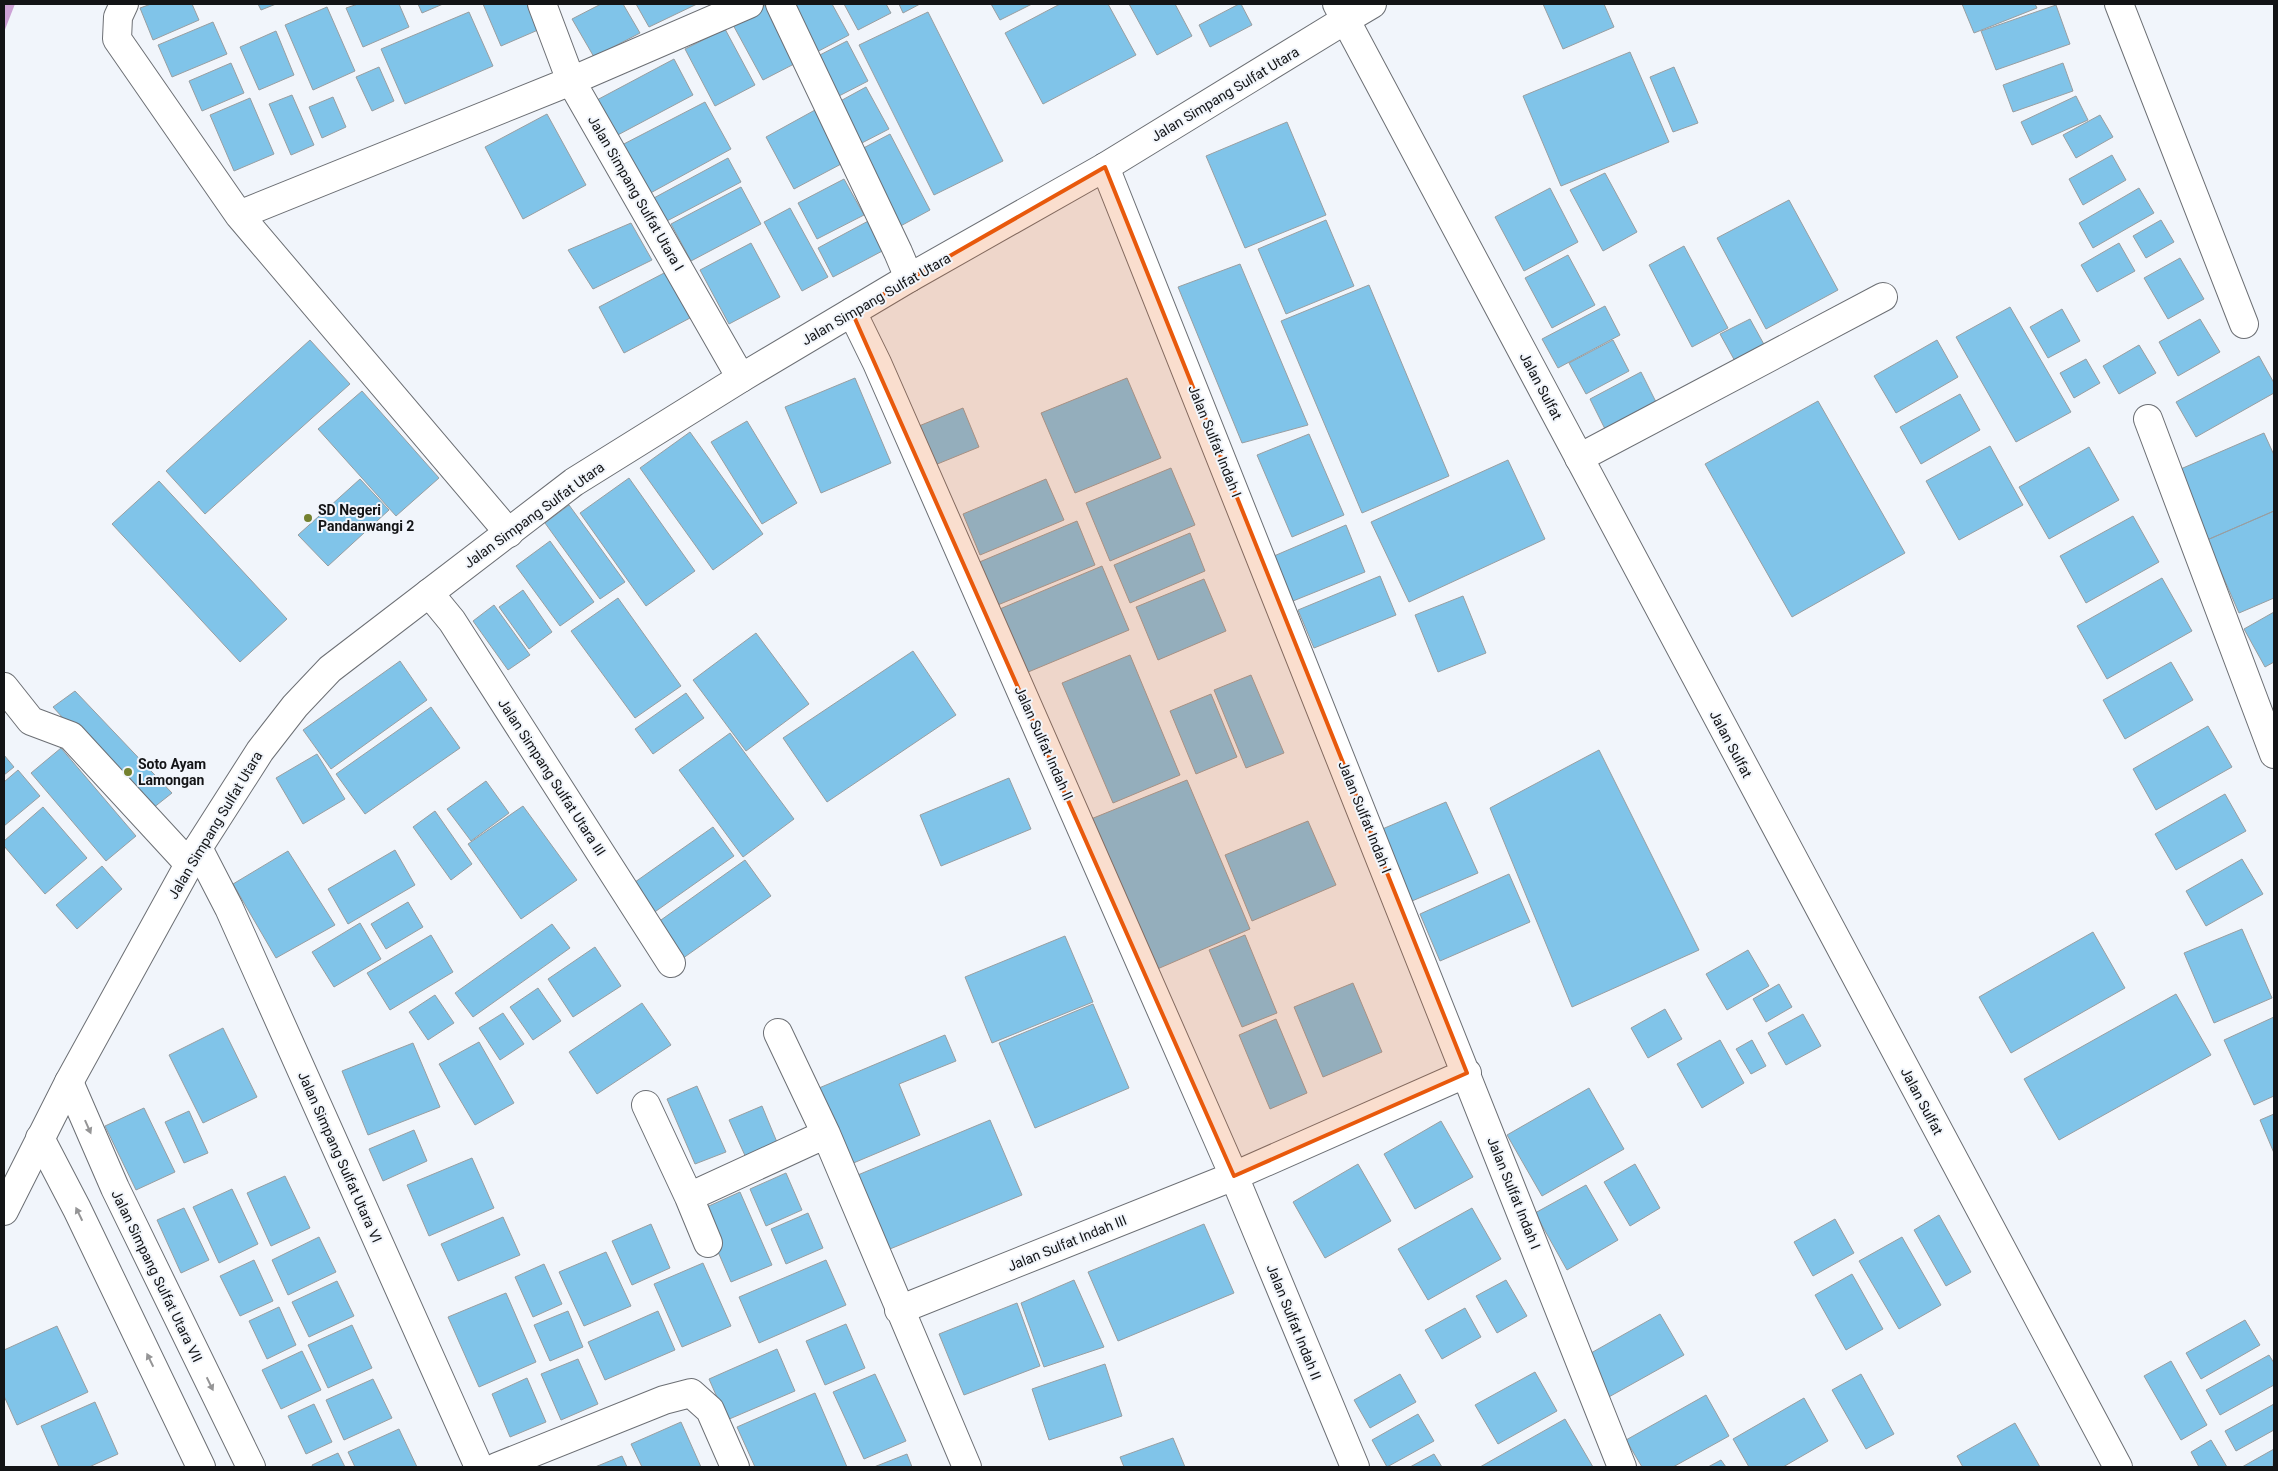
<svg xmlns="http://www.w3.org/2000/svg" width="2278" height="1471" font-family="Roboto,sans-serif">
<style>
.forest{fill:#cda2d6}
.building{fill:#80c4e9;stroke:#989ea1}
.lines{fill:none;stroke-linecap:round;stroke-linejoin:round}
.minor-casing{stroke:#6c6f74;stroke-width:30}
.tertiary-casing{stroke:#6c6f74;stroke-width:30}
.primary-casing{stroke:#6c6f74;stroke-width:30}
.minor{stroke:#fff;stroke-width:28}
.tertiary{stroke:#fff;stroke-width:28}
.primary{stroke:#fff;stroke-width:28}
.oneway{fill:#959596}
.marked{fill:#e8590c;fill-opacity:0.2;stroke:#e8590c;stroke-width:4;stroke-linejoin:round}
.poi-dot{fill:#74812f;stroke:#f1f5fb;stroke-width:2}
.labels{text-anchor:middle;stroke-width:4;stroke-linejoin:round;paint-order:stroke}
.street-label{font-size:14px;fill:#131416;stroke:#f1f5fb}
.poi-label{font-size:14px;font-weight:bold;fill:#131416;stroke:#f1f5fb;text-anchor:start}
</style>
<rect width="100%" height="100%" fill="#f1f5fb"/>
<!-- forest -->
<path class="forest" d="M4 4H15L4 32Z"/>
<!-- building -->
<path class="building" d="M151 4H192L199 20 153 40 140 8Z
M258 4H276L261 10Z
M358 4H399L409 27 363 47 346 8Z
M418 4H443L422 13Z
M483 4H527L538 30 501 46Z
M601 4H623L640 33 594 57 572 19Z
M636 4H697L649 27Z
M786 4H832L849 35 813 54Z
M844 4H886L891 13 858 30Z
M899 4H920L903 13Z
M991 4H1032L1000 20Z
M1060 4H1108L1136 55 1043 104 1005 33Z
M1129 4H1175L1192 36 1157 55Z
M1239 4H1241L1252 25 1210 47 1199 25Z
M1543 4H1604L1614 27 1563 49Z
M1962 4H2035L2037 8 1974 33Z
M765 5 796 63 763 80 732 23Z
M2056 5 2070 44 1996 70 1981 31Z
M327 7 355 71 313 90 285 25Z
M469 12 493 66 405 104 381 49Z
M928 12 1003 161 934 195 859 45Z
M213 22 227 54 172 77 158 45Z
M725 29 755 85 715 106 685 49Z
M276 31 294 75 259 90 240 47Z
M847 41 868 81 837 97 816 57Z
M1630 52 1669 142 1561 186 1523 96Z
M674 59 693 95 614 137 595 101Z
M231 63 244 93 202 111 189 81Z
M2063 63 2073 91 2013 112 2003 85Z
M379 67 394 101 372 111 356 77Z
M1674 67 1698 123 1673 132 1650 77Z
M866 87 889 129 856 146 833 105Z
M292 95 314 145 291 155 269 104Z
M2076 96 2088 120 2032 145 2021 122Z
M333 97 346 127 322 138 309 107Z
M250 98 274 154 234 171 210 115Z
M705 102 731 149 645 196 618 147Z
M815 110 843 163 794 189 766 137Z
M547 114 586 185 523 219 485 147Z
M2100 115 2113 137 2076 158 2063 135Z
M1287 122 1326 215 1245 248 1206 156Z
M890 134 930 210 895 229 854 153Z
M2112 155 2126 180 2083 205 2069 179Z
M728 158 741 182 665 222 652 199Z
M1605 173 1637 232 1603 251 1570 190Z
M844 179 864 215 817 239 798 203Z
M741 187 761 224 691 261 671 224Z
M1550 188 1578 242 1524 271 1495 217Z
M2139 188 2154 213 2093 248 2079 223Z
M1789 200 1838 290 1766 329 1717 238Z
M790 208 828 277 802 291 764 222Z
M872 219 888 248 833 277 818 248Z
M1326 220 1354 286 1286 314 1258 249Z
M2161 220 2174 242 2146 258 2133 236Z
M631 223 652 260 593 289 568 250Z
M751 243 780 297 729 324 700 270Z
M2119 243 2135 271 2097 292 2081 265Z
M1684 246 1728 328 1692 347 1649 265Z
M1568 255 1595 305 1552 328 1525 278Z
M2180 258 2204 299 2168 319 2144 278Z
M1240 264 1308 425 1242 443 1178 287Z
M666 272 690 318 624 353 599 307Z
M1369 285 1449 476 1362 513 1281 321Z
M1605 306 1620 335 1558 368 1542 339Z
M2010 307 2071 412 2016 442 1956 337Z
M2062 309 2080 341 2048 358 2030 327Z
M1750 319 1766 348 1736 363 1720 334Z
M2200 319 2220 352 2178 376 2159 342Z
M310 340 350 384 205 514 166 471Z
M1613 340 1629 371 1586 394 1569 363Z
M1937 340 1958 377 1896 413 1874 376Z
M2139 345 2156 373 2119 394 2103 366Z
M2259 356 2274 383V393L2196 437 2176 402Z
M2086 359 2100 383 2074 398 2060 373Z
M1641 372 1656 402 1605 429 1590 399Z
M855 378 891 463 821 493 785 407Z
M1127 378 1161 458 1075 493 1041 413Z
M362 391 439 478 396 516 318 429Z
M1960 394 1980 430 1921 464 1900 427Z
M1818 401 1905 553 1792 617 1705 464Z
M963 408 979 447 930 467 914 428Z
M747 421 797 503 762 524 711 442Z
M690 432 763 534 713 570 640 468Z
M2264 433 2274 455V511L2207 540 2176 471Z
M1309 434 1344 515 1292 537 1257 455Z
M1990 446 2023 505 1959 540 1926 481Z
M2089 447 2119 500 2049 539 2019 487Z
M1508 460 1545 539 1409 602 1371 522Z
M1171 468 1195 525 1110 561 1086 503Z
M629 478 695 571 646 606 580 513Z
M360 479 389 510 328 566 298 535Z
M1046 479 1064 520 980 555 963 514Z
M159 481 287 619 240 662 112 524Z
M569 505 625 582 600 599 545 523Z
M2274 511V598L2239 613 2207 540Z
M2133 516 2159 562 2086 603 2060 556Z
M1077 521 1095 565 988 609 970 566Z
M1346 525 1365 572 1293 601 1274 556Z
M1190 533 1205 571 1130 603 1114 565Z
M550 541 594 602 560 626 516 566Z
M1102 566 1129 630 1021 675 995 611Z
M1380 576 1396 615 1314 648 1298 610Z
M2162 578 2192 631 2107 679 2077 626Z
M1204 579 1226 631 1158 660 1136 607Z
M523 590 552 632 529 649 499 607Z
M1463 596 1486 653 1438 672 1415 615Z
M618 598 681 686 635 718 571 631Z
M494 605 530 655 508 670 473 621Z
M2274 612V662L2265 667 2244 629Z
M756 633 809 704 746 751 693 680Z
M913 651 956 715 827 802 783 738Z
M1130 655 1180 775 1113 803 1062 683Z
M400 661 427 700 331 769 303 730Z
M2171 662 2193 700 2125 739 2103 700Z
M1251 675 1284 753 1246 768 1214 690Z
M75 691 172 793 148 812 53 707Z
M686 693 704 718 653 754 635 729Z
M1211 694 1237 757 1196 774 1170 711Z
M431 707 460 748 365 814 336 774Z
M2208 726 2232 767 2156 810 2133 769Z
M730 733 794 819 743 857 679 770Z
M61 748 136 836 106 861 31 773Z
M1599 750 1699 950 1572 1007 1490 808Z
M317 754 345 799 303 824 276 778Z
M4 755 14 767 4 775Z
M18 770 40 796 4 826V782Z
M1009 778 1031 829 941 866 920 815Z
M1187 780 1250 929 1155 970 1091 819Z
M486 781 509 813 471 841 447 809Z
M2225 794 2246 831 2176 870 2155 834Z
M1446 802 1478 873 1412 901 1380 830Z
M523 806 577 880 521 919 468 844Z
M43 807 87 858 45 894 4 846V841Z
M435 811 472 864 451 880 413 827Z
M1308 821 1336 885 1252 921 1225 855Z
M713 827 734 856 649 916 628 887Z
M395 850 415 885 348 924 328 889Z
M288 851 335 925 276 958 233 884Z
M2242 859 2263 894 2206 926 2186 891Z
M745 860 771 896 679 961 654 925Z
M102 866 122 889 77 929 56 905Z
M1509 874 1530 922 1440 961 1420 914Z
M408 902 423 927 386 949 371 924Z
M360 923 381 959 334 987 312 952Z
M552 924 570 948 473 1017 455 993Z
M2242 929 2272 998 2214 1023 2184 953Z
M2093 932 2125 988 2011 1053 1979 997Z
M431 935 453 972 390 1010 367 973Z
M1245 935 1277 1013 1242 1027 1209 950Z
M1065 936 1093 1002 992 1043 965 977Z
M595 947 621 986 573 1017 548 979Z
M1748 950 1769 986 1727 1010 1706 974Z
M1353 983 1382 1052 1323 1077 1294 1007Z
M1779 984 1792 1007 1766 1022 1753 999Z
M538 988 561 1021 533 1040 510 1007Z
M2176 994 2211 1055 2059 1140 2024 1079Z
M435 995 454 1023 428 1040 409 1012Z
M642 1003 671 1045 597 1094 569 1052Z
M1093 1004 1129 1088 1035 1128 999 1043Z
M1665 1009 1682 1039 1648 1058 1631 1028Z
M503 1013 524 1044 500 1060 479 1028Z
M1803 1014 1821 1046 1786 1065 1768 1033Z
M2274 1017V1096L2254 1105 2224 1040Z
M1276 1019 1307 1093 1270 1109 1239 1035Z
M223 1028 257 1097 203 1123 169 1055Z
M945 1035 956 1061 899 1084 920 1135 851 1164 819 1088Z
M1720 1040 1744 1083 1702 1108 1677 1064Z
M1752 1040 1766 1066 1751 1074 1736 1049Z
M479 1042 514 1103 475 1125 439 1064Z
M413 1043 440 1107 368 1135 342 1071Z
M697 1086 726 1152 695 1164 667 1099Z
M1589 1088 1624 1149 1542 1196 1507 1135Z
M762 1106 779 1147 747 1160 729 1120Z
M144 1108 175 1172 136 1190 105 1126Z
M189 1111 208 1153 184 1163 165 1122Z
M2274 1114V1153L2260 1120Z
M990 1120 1022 1195 885 1251 853 1177Z
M1441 1121 1473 1177 1415 1209 1384 1154Z
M414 1130 427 1161 383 1181 369 1149Z
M472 1158 494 1208 429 1236 407 1185Z
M1358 1164 1391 1221 1325 1258 1293 1202Z
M1635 1164 1660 1208 1630 1226 1604 1182Z
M786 1173 802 1210 766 1226 750 1189Z
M285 1176 310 1228 271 1246 247 1193Z
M1586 1185 1618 1240 1567 1270 1535 1213Z
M232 1189 258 1244 219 1263 193 1207Z
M740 1192 772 1265 731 1282 700 1210Z
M184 1208 209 1260 181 1273 157 1220Z
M1472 1208 1501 1259 1428 1300 1398 1249Z
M808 1213 823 1248 786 1264 771 1229Z
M1939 1215 1971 1272 1946 1286 1914 1230Z
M503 1217 520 1255 458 1281 441 1244Z
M1835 1219 1854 1253 1813 1276 1794 1242Z
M651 1224 670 1268 632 1285 612 1241Z
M1204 1224 1234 1293 1118 1341 1088 1272Z
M319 1237 336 1272 288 1295 272 1260Z
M1902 1237 1941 1305 1899 1329 1859 1261Z
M606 1252 631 1306 584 1326 559 1272Z
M254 1260 273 1301 240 1316 220 1276Z
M826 1260 846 1305 759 1343 739 1297Z
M703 1263 731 1326 682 1347 654 1284Z
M544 1264 562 1304 533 1317 515 1277Z
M1852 1274 1883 1329 1846 1350 1815 1295Z
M1074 1280 1104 1347 1044 1367 1021 1303Z
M1506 1280 1527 1316 1497 1333 1476 1296Z
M337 1281 354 1316 309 1337 292 1302Z
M506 1293 536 1362 479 1387 448 1317Z
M1017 1303 1040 1366 964 1395 939 1334Z
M279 1307 296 1345 267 1359 249 1321Z
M1465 1308 1481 1337 1442 1359 1425 1330Z
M568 1311 583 1347 550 1361 534 1325Z
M658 1311 675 1350 605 1380 588 1342Z
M1660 1314 1684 1355 1607 1398 1584 1357Z
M2245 1320 2260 1345 2201 1379 2186 1353Z
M846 1324 865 1368 825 1385 806 1341Z
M352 1325 372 1368 328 1388 308 1345Z
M57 1326 88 1392 17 1425 4 1396V1350Z
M777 1349 795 1391 727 1420 709 1379Z
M302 1351 321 1390 281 1409 262 1370Z
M2269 1355 2274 1363V1385L2220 1415 2206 1390Z
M578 1359 598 1404 561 1420 541 1374Z
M2171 1361 2207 1425 2181 1440 2144 1376Z
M1105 1364 1122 1416 1049 1440 1032 1389Z
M1535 1372 1557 1411 1498 1444 1475 1405Z
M875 1374 906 1441 864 1459 833 1392Z
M1400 1374 1416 1402 1370 1428 1354 1400Z
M1861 1374 1894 1434 1866 1449 1832 1390Z
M527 1378 546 1422 510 1437 492 1394Z
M373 1379 392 1418 344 1440 326 1400Z
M815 1393 847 1467H755L737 1427Z
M1706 1395 1729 1436 1673 1467H1642L1626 1440Z
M1804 1398 1828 1441 1783 1467H1749L1733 1439Z
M95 1402 118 1454 89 1467H59L41 1426Z
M314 1404 332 1442 306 1454 288 1416Z
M2274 1404V1430L2236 1451 2225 1431Z
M1418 1414 1434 1441 1387 1467 1372 1440Z
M1565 1419 1593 1467H1480Z
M681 1422 701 1467H642L631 1444Z
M2015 1423 2040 1467H1963L1957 1456Z
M399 1429 417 1467H355L348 1452Z
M1173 1438 1185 1467H1124L1120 1457Z
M2211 1440 2227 1467H2199L2191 1452Z
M2274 1449 2273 1467H2242Z
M338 1453 345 1467H313L312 1465Z
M907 1454 912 1467H874Z
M1434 1454 1442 1467H1410Z
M622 1456 627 1467H595Z
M1721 1460 1726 1467H1708Z"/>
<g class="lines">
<!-- minor casing -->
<g class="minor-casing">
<path id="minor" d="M124 4 118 17 117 39 239 215 509 533
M542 4 571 81 741 378
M780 4 898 252 909 278
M2119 4 2244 324
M1345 20 1372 4
M1105 167 1622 1467
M239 215 571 81 749 4
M852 312 877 363 1234 1176 1355 1467
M2148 419 2274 754
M1579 458 1883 297
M429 593 452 621 671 963
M4 687 31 721 71 736 189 864
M198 848 229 908 479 1467
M778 1033 826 1134 967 1467
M69 1082 115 1188 251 1467
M646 1105 689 1197 826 1134
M40 1138 77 1209 201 1467
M689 1197 708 1243
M899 1310 1234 1176 1467 1073
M497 1467 664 1400 691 1393 710 1410 735 1467"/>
</g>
<!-- tertiary casing -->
<g class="tertiary-casing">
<path id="tertiary" d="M4 1211 69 1082 198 848 260 751 295 706 330 669 574 482 741 378 909 278 1105 167 1345 20"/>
</g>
<!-- primary casing -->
<g class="primary-casing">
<path id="primary" d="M1337 4 2118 1467"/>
</g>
<!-- minor -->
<use href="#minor" class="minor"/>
<!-- tertiary -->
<use href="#tertiary" class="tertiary"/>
<!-- primary -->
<use href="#primary" class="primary"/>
</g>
<!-- one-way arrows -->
<defs><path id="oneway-solid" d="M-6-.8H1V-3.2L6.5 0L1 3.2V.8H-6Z" transform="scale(1.25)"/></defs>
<g class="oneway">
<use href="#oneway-solid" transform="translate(88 1127) rotate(66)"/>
<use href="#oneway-solid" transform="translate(79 1214) rotate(-116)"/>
<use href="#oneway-solid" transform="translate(150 1360) rotate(-116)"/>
<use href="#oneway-solid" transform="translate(210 1384) rotate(64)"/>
</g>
<!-- marked area -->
<path class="marked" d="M1105 167 1467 1073 1234 1176 852 312Z"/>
<!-- markers -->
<g class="poi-dot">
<circle cx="308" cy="518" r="5"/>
<circle cx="128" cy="772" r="5"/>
</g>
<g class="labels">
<!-- street labels -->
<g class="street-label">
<text transform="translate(1225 94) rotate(-31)" y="5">Jalan Simpang Sulfat Utara</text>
<text transform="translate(636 193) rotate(60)" y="5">Jalan Simpang Sulfat Utara I</text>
<text transform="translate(876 299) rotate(-30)" y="5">Jalan Simpang Sulfat Utara</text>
<text transform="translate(1541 386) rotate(62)" y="5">Jalan Sulfat</text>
<text transform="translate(1215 441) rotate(68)" y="5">Jalan Sulfat Indah I</text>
<text transform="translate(534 515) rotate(-36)" y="5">Jalan Simpang Sulfat Utara</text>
<text transform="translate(1044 743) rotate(66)" y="5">Jalan Sulfat Indah II</text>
<text transform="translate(1731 744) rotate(62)" y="5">Jalan Sulfat</text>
<text transform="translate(552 777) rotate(57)" y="5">Jalan Simpang Sulfat Utara III</text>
<text transform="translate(1365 817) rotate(68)" y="5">Jalan Sulfat Indah I</text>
<text transform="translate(215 825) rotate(-59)" y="5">Jalan Simpang Sulfat Utara</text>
<text transform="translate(1922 1101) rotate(62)" y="5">Jalan Sulfat</text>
<text transform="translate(340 1157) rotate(66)" y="5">Jalan Simpang Sulfat Utara VI</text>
<text transform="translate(1514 1193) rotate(68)" y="5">Jalan Sulfat Indah I</text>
<text transform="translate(1067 1243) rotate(-22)" y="5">Jalan Sulfat Indah III</text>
<text transform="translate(157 1276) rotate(64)" y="5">Jalan Simpang Sulfat Utara VII</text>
<text transform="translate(1294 1322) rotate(68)" y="5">Jalan Sulfat Indah II</text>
</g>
<!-- poi labels -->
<g class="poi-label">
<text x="318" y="515">SD Negeri<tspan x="318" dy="16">Pandanwangi 2</tspan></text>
<text x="138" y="769">Soto Ayam<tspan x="138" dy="16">Lamongan</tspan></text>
</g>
</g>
<!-- border -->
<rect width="2278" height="1471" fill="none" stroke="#131416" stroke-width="10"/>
</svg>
